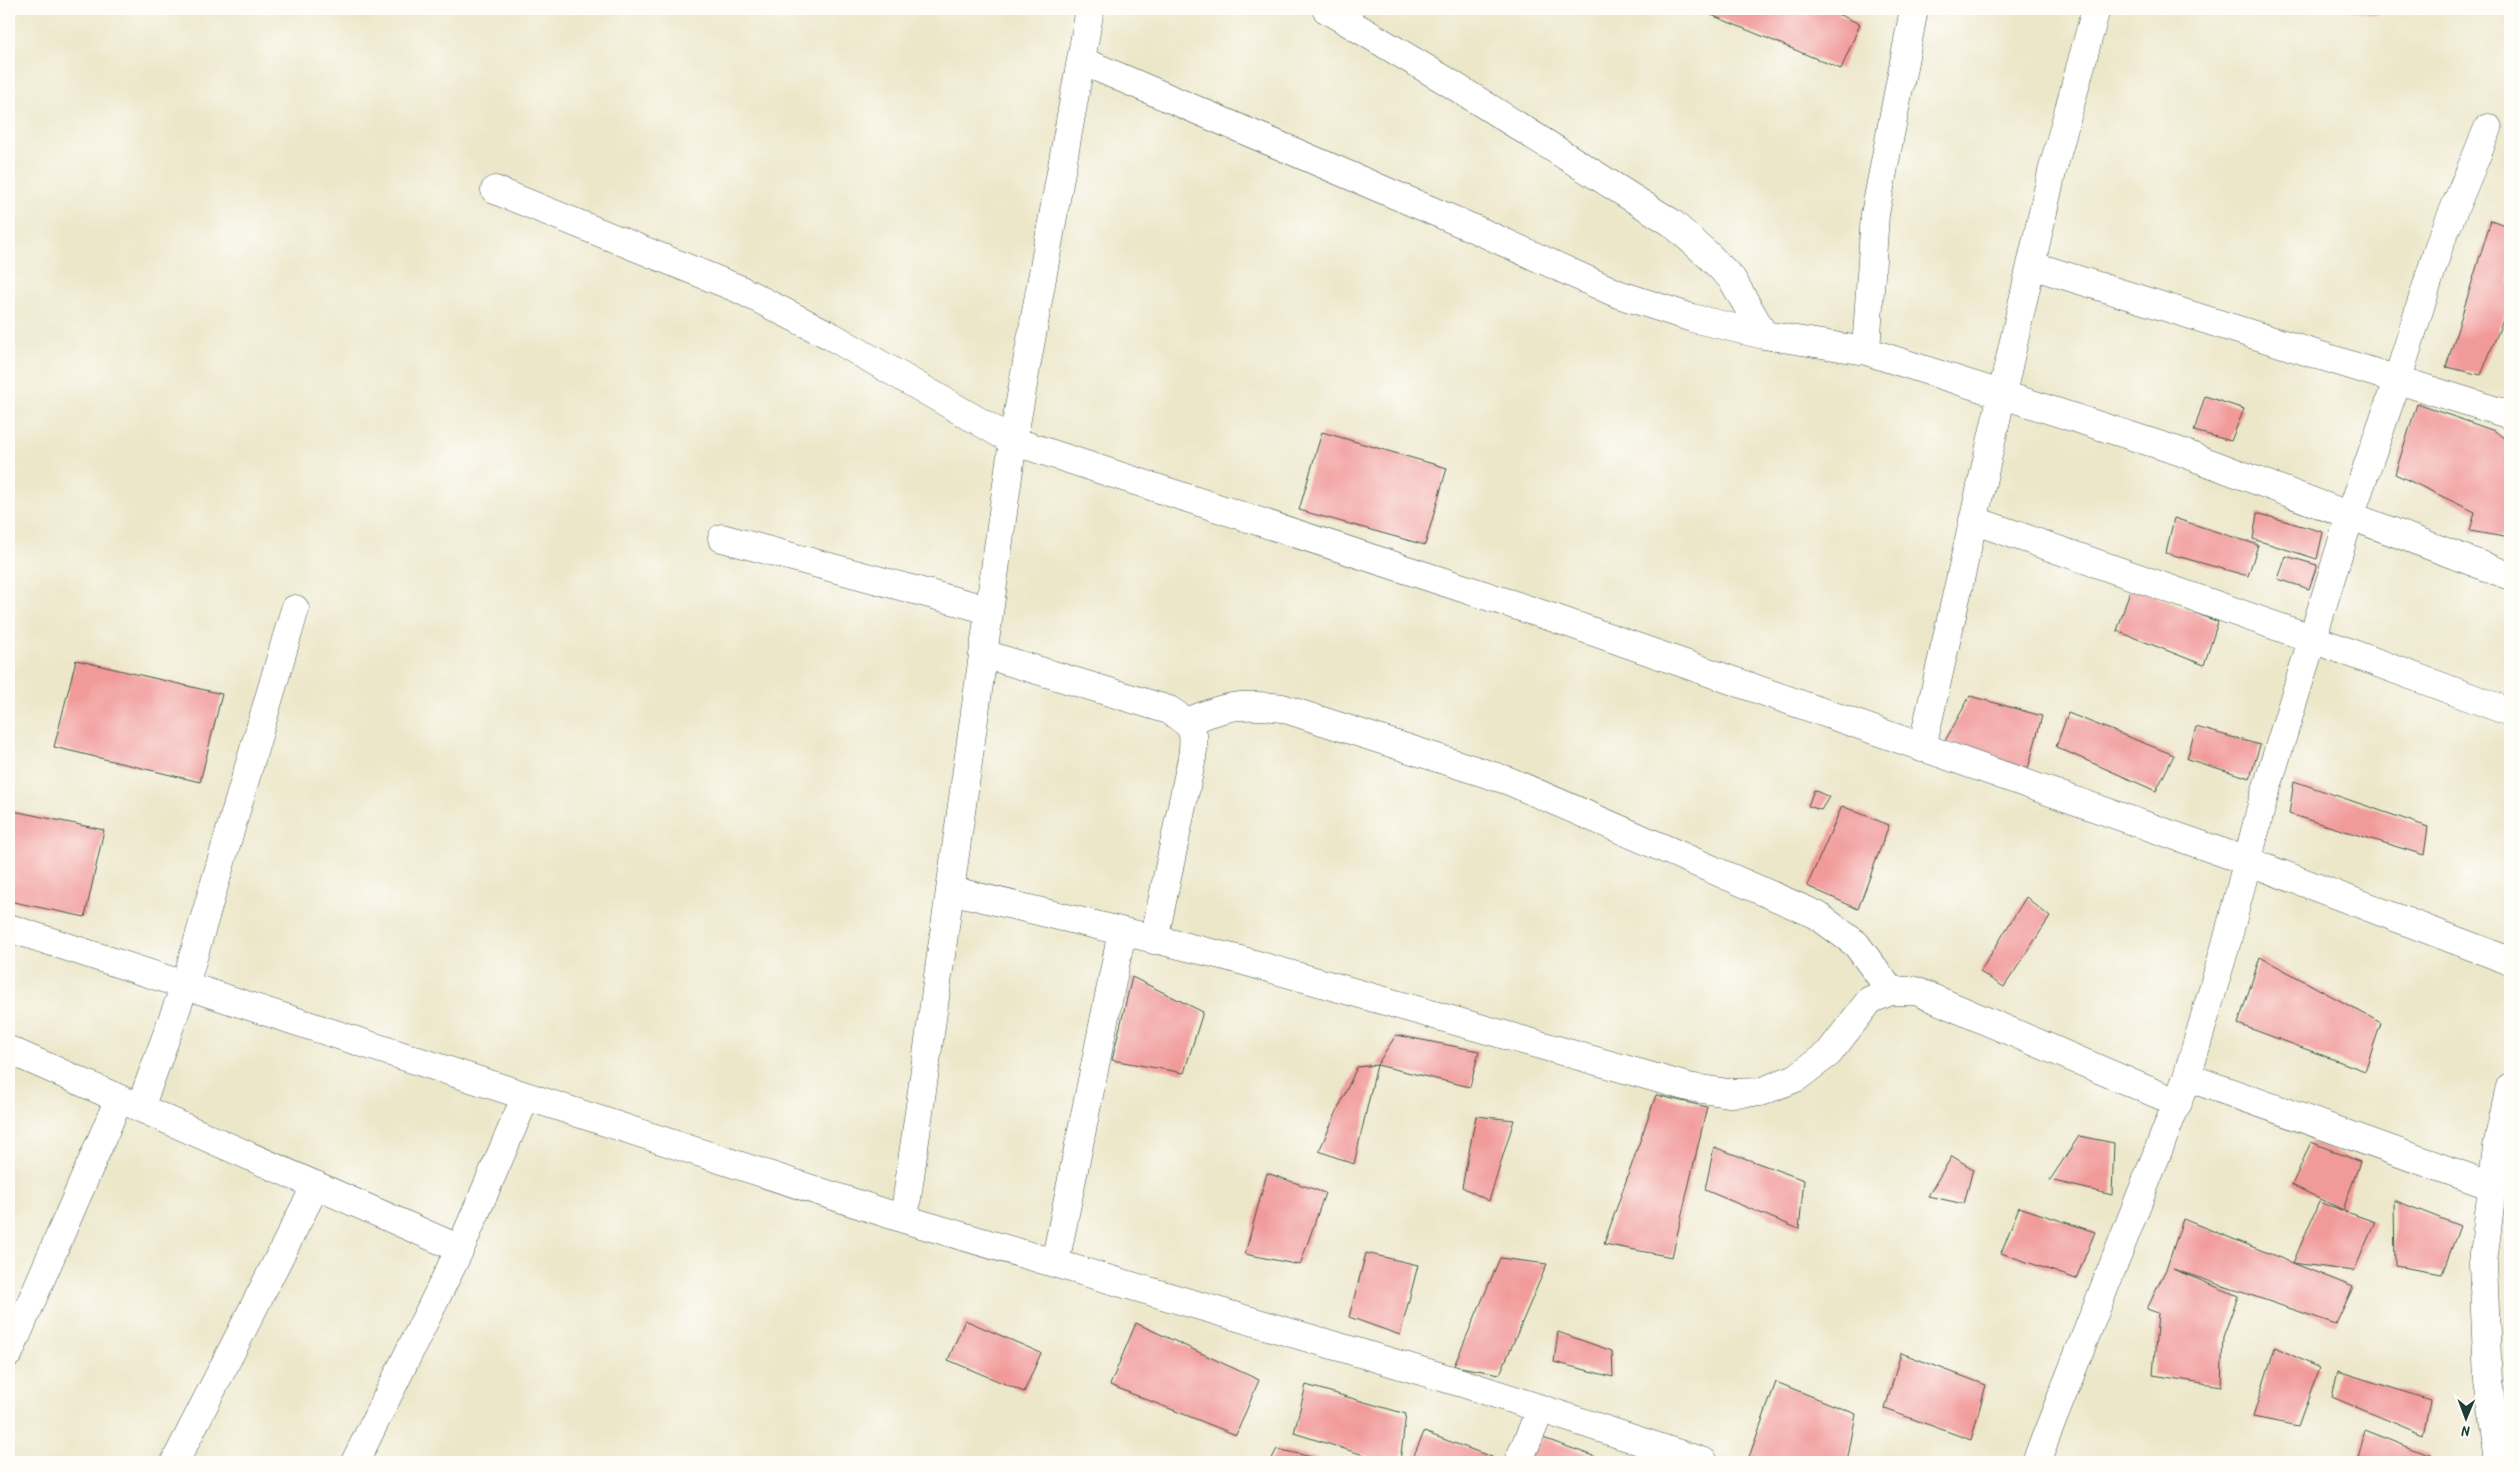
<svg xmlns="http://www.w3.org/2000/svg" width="2519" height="1471" font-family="Kalam,sans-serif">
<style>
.building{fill:#f19a9a}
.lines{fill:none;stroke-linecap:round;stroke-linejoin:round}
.street-casing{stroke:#3e564a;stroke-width:29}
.secondary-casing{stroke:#3e564a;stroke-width:29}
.street{stroke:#fff;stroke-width:28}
.secondary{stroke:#fff;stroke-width:28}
</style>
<rect width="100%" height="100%" fill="#fdfcf7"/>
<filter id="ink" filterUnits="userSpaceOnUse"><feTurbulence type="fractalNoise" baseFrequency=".02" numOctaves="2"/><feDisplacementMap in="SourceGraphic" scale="10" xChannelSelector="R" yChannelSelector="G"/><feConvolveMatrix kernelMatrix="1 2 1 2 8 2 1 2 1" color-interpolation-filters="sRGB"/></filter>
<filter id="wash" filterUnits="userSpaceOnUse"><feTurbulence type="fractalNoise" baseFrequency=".0096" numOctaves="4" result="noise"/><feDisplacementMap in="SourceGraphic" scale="20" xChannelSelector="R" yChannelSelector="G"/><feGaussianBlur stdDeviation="1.12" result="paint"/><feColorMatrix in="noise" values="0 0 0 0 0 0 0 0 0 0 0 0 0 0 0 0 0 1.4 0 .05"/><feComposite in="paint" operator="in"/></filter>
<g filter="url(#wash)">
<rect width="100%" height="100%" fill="#ede7ca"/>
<g id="blocks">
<!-- building -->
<path class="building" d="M1697 9H1847L1838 14 1860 24 1841 69Z
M2346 9H2378L2377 15Z
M2491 220 2510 227V303L2481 375 2446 367Z
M2205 396 2244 409 2231 441 2194 431Z
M2417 404 2495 431 2510 443V538L2470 531 2475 512 2395 474Z
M1322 432 1447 468 1425 545 1299 510Z
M2257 513 2323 532 2317 559 2253 539Z
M2174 518 2258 545 2248 576 2166 553Z
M2286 556 2317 565 2309 589 2278 579Z
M2131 587 2218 622 2204 665 2117 631Z
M76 660 222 694 200 782 54 747Z
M1970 696 2042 716 2028 769 1945 741Z
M2068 713 2174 755 2156 791 2056 747Z
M2196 727 2260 745 2250 778 2187 759Z
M2294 781 2428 827 2424 855 2289 814Z
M1814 790 1829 797 1821 810 1808 806Z
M1842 806 1889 825 1858 909 1807 886Z
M9 810 104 830 85 917 9 901Z
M2026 897 2050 917 2004 987 1980 972Z
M2260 957 2381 1023 2365 1071 2238 1024Z
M1132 977 1203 1012 1184 1073 1112 1060Z
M1396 1035 1479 1051 1470 1087 1377 1065Z
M1377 1065 1354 1164 1319 1151 1357 1067Z
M1656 1095 1707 1107 1672 1257 1604 1244Z
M1476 1116 1514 1120 1489 1201 1462 1187Z
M2079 1136 2114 1143 2112 1195 2050 1180Z
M2311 1142 2360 1162 2343 1210 2292 1185Z
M1714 1147 1804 1180 1799 1229 1705 1190Z
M1952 1156 1973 1169 1964 1204 1928 1196Z
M1267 1173 1325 1193 1300 1265 1245 1254Z
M2394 1200 2460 1226 2442 1274 2395 1266Z
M2319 1202 2375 1222 2354 1271 2293 1263Z
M2019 1207 2095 1232 2076 1279 2001 1253Z
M2183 1219 2353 1287 2336 1324 2173 1269 2238 1296 2223 1337 2221 1386 2153 1375 2158 1313 2147 1309 2167 1267Z
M1366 1253 1418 1265 1400 1335 1349 1317Z
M1500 1258 1547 1264 1500 1374 1454 1366Z
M965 1320 1041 1353 1024 1392 948 1360Z
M1136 1323 1259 1380 1236 1435 1110 1385Z
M1558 1332 1612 1351 1613 1377 1554 1362Z
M2275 1347 2319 1368 2298 1426 2253 1417Z
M1901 1353 1986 1385 1971 1440 1885 1409Z
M2338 1371 2430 1400 2423 1435 2332 1397Z
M1776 1382 1856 1414 1847 1462H1765L1749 1457Z
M1306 1385 1406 1414 1400 1462H1386L1294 1433Z
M2365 1430 2431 1456 2428 1462H2357Z
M1424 1432 1492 1457 1490 1462H1411Z
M1543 1438 1610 1462H1524Z
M1277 1449 1320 1459 1319 1462H1270Z"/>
</g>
</g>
<g filter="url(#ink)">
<use href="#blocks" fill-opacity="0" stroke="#3e564a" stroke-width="1"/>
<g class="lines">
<!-- street casing -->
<g class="street-casing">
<path id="street" d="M1326 9 1445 80 1672 223 1707 254 1732 279 1764 335
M1914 9 1875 214 1866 351 2178 451 2510 576
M1082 61 1477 230 1618 294 1692 318 1764 335 1866 351
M495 190 739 289 831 336 1013 441 1554 618 2247 861 2510 961
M2031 265 2510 415
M1973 520 2313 639 2510 712
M722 538 989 610
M984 654 1169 710C1193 726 1196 728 1192 758L1154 940
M1187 722C1227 705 1240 703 1282 708L1509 781 1817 915 1856 944 1891 991
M1922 748 2052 172 2096 9
M950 890 1233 958 1688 1087 1728 1093 1760 1092 1796 1078 1829 1053 1870 1000 1891 991H1916L2178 1103
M9 928 904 1219 1462 1383 1704 1462
M9 1050 460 1249
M2187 1077 2492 1186
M140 1108 185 985 295 609
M904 1219 1013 441 1090 9
M1055 1263 1122 932
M9 1353 119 1099
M175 1462 316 1185
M355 1462 460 1249 526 1096
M1518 1462 1541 1409
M2036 1462 2187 1077 2227 941 2263 800 2350 516 2398 378 2440 243 2488 128"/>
</g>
<!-- secondary casing -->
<g class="secondary-casing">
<path id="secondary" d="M2500 1462 2488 1381 2483 1263 2497 1147 2510 1087"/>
</g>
<!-- street -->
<use href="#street" class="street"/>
<!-- secondary -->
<use href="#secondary" class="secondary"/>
</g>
</g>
<!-- margin -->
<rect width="2519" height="1471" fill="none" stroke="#fdfcf7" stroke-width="30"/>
<!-- north arrow -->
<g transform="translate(2466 1418) rotate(181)" stroke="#fdfcf7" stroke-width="4" paint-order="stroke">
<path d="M0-4L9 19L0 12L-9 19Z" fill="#1f3d34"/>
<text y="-8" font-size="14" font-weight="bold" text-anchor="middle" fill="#1f3d34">N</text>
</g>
</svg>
